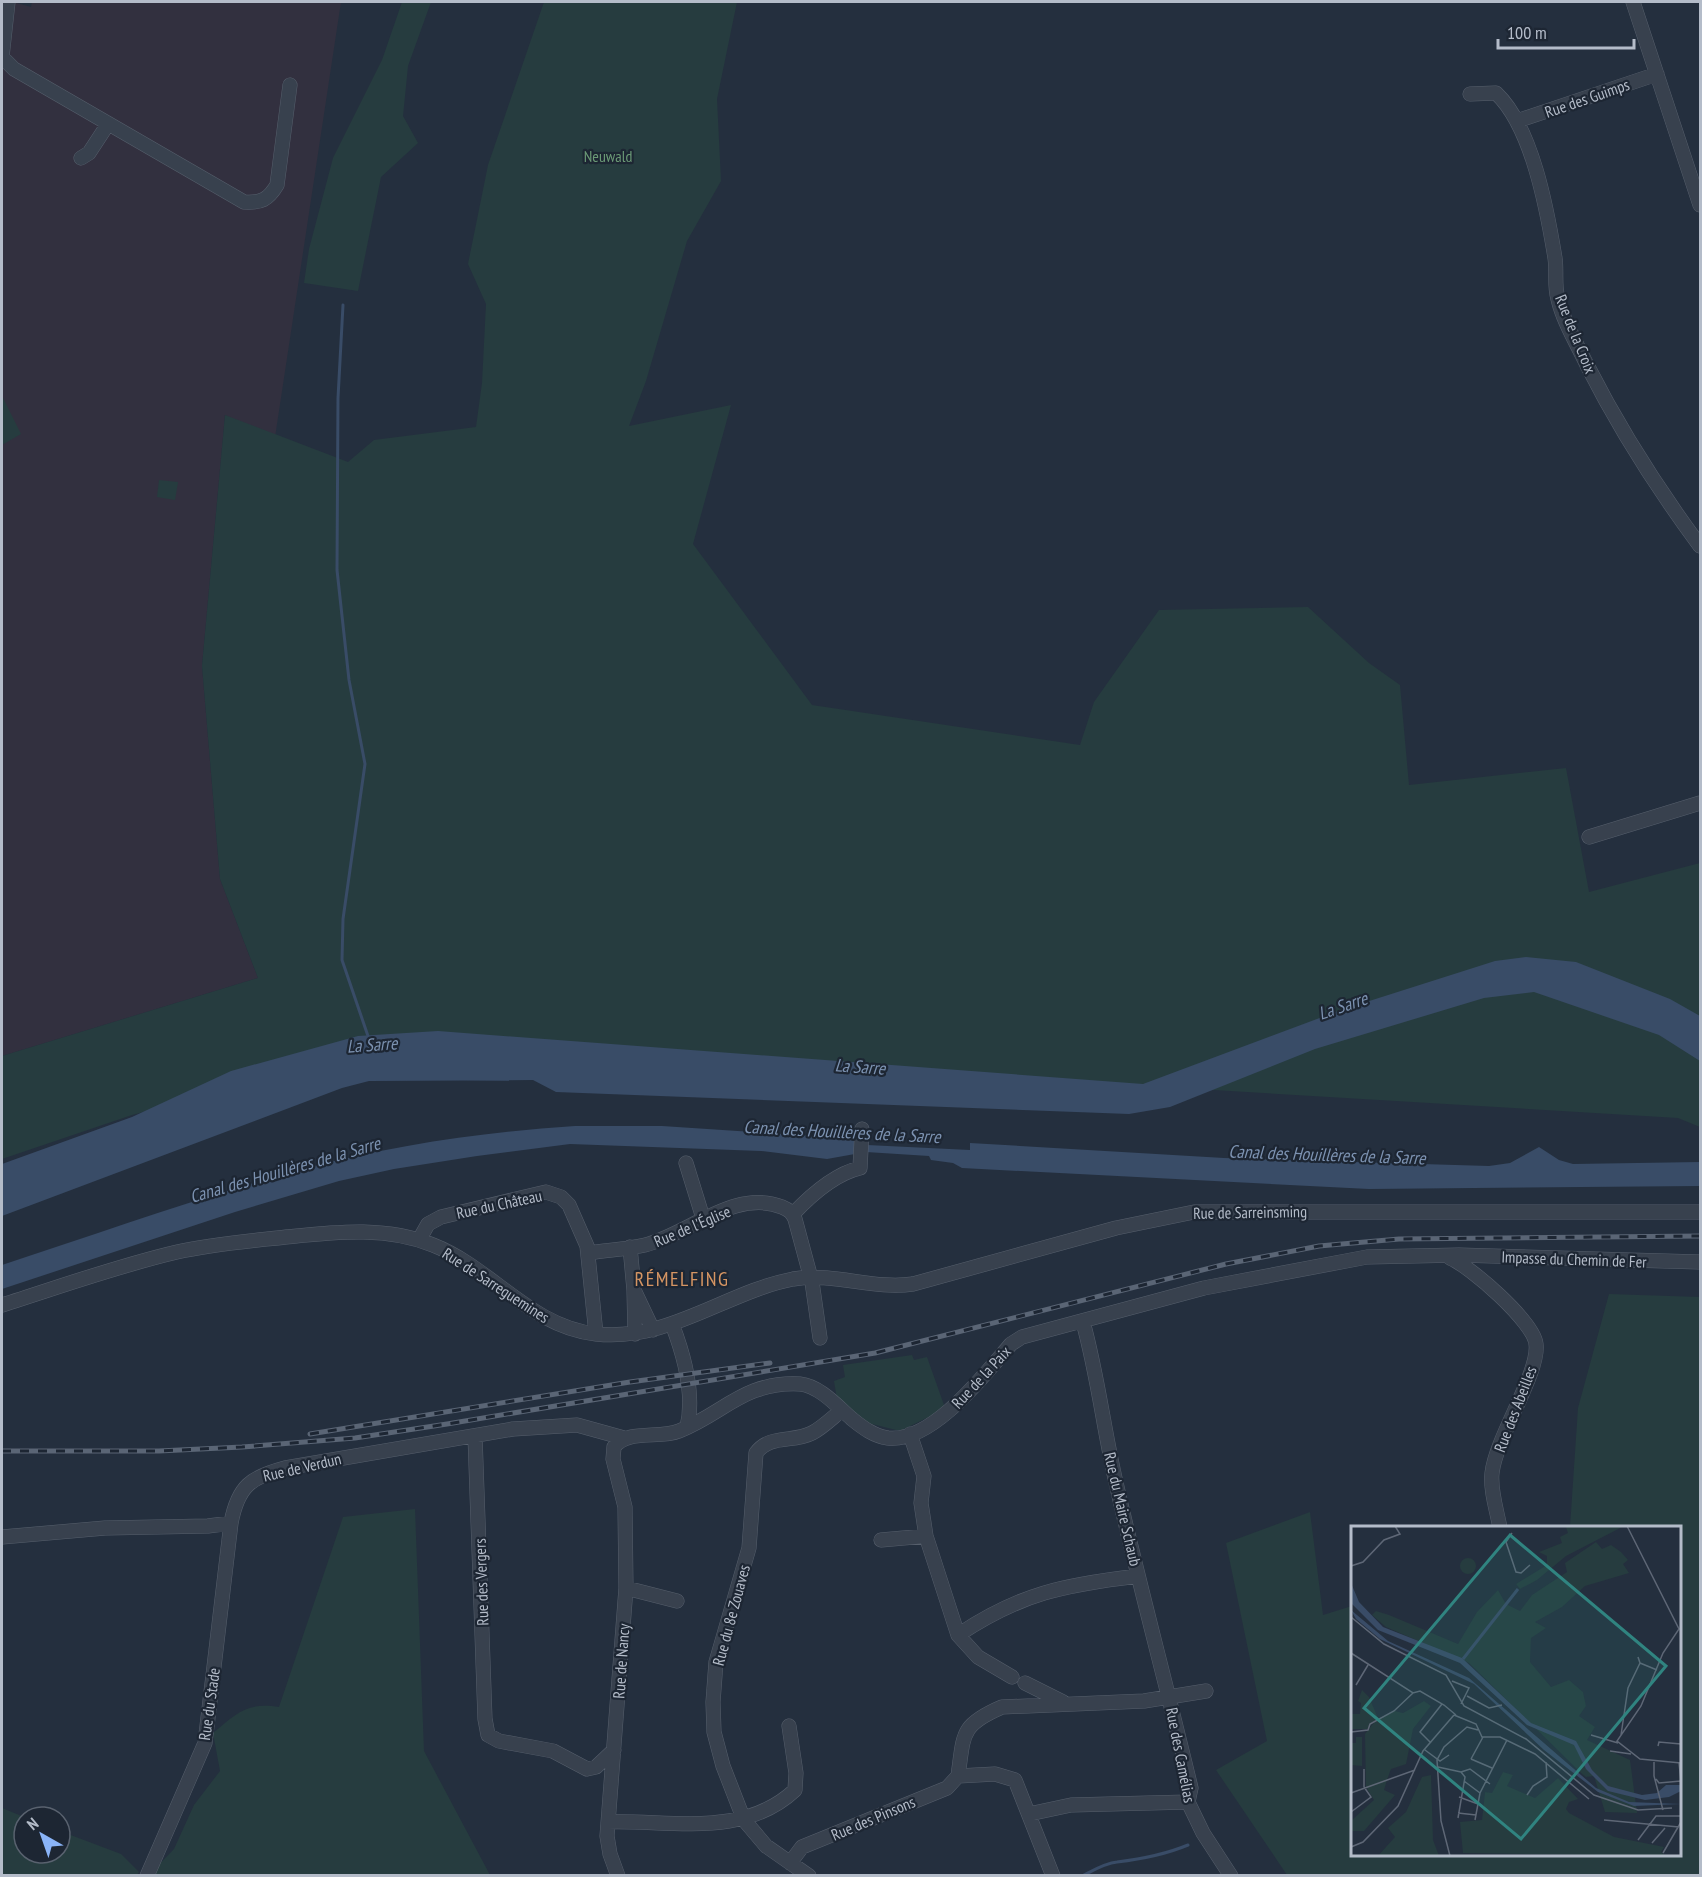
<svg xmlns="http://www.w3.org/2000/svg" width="1702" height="1877" font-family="'PT Sans Narrow',sans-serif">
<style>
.medical{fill:#32303f}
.green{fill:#263c3f}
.water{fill:#394c67}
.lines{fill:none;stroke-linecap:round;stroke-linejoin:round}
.stream{stroke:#394c67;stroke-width:3}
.minor-casing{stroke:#565f6c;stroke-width:15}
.minor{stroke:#38414e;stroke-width:14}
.rail-casing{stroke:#5a6575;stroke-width:5}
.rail{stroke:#1d2633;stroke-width:3;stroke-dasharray:9;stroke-linecap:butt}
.labels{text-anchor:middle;stroke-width:4.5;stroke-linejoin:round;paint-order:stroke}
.street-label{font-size:16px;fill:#b4bcc9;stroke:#1d2633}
.park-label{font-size:16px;fill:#6b9a76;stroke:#1d2633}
.water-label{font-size:18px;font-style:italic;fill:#7c92b1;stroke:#1d2633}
.quarter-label{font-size:20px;letter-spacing:1.5px;fill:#d59563;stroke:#1d2633}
.inset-river{fill:none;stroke:#394c67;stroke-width:3}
.inset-road{fill:none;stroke:#5e6776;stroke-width:1.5}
.view{fill:#308480;fill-opacity:0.15;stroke:#308480;stroke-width:3}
.inset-edge{fill:none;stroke:#b4bcc9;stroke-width:3}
</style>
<rect width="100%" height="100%" fill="#242f3e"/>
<!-- medical -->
<path class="medical" d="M2 2H13L31 7 32 2H341L274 444 225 415 202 666 220 879 258 978 2 1056Z"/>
<!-- green -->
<path class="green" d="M402 2H431L408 66 403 116 418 143 381 177 358 291 304 283 309 249 333 158 382 60Z
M544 2H737L717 99 721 181 687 241 646 381 629 426 731 405 693 544 812 705 1080 745 1094 702 1159 610 1308 607 1369 663 1400 685 1409 785 1566 768 1589 892 1700 863V1127L1678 1118 1031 1079 430 1035 132 1115 2 1159V1056L258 978 220 879 202 666 225 415 348 462 374 440 476 427 482 383 486 304 468 264 488 165Z
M2 396 21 434 2 445Z
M159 480 178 482 175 500 157 497Z
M1609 1294 1700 1297V1875H1287L1216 1770 1267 1741 1226 1543 1310 1512 1323 1615 1352 1606V1854H1680V1528L1570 1527 1578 1408Z
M912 1355 914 1360 927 1357 944 1405 941 1411 900 1431 868 1423 837 1399 834 1381 845 1377 843 1365Z
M415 1509 424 1751 490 1875 148 1876 174 1849 194 1805 220 1771 213 1733C237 1713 247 1702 279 1707L343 1517Z
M2 1808 24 1817V1853H60V1831L121 1854 139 1872 137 1875H2Z"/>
<!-- water -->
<path class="water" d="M1526 957 1576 962 1670 999 1700 1016V1061L1659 1035 1534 992 1484 998 1315 1049 1170 1107 1129 1114 556 1092 533 1080 369 1081 342 1088 2 1216V1164L132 1117 231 1071 358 1036 438 1031 1143 1084 1341 1010 1495 961Z
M575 1126H662L844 1138 867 1145 970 1150V1143L1224 1158 1489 1166 1510 1163 1539 1147 1559 1160 1573 1164 1700 1162V1186L1369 1189 962 1168 953 1163 931 1160 929 1156 866 1152 827 1159 761 1151 570 1144 477 1156 394 1169 339 1181 235 1212 2 1289V1265C102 1232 203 1196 306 1168 394 1145 484 1132 575 1126Z"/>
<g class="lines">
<!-- stream -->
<path class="stream" d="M343 305 338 398 337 570 349 680 365 764 343 919 342 960 369 1039
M1082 1876C1092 1871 1105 1863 1117 1862 1142 1859 1164 1855 1188 1845"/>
<!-- minor casing -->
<g class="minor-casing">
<path id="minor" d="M8 2 2 57 14 69 244 202C261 203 268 200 277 185L290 85
M1633 2 1700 205
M1470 94 1496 93C1532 127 1547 209 1555 258 1557 271 1554 286 1558 299 1563 321 1577 344 1587 365 1620 430 1657 488 1700 546
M1517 121 1657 74
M81 158 89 153 108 124
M1589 837 1700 803
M686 1163 703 1218
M793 1214C811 1195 834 1174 860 1168L862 1129
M419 1240 428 1224 441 1217 546 1192 561 1197 569 1205 587 1246 596 1334
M630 1247 634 1290
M589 1253C608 1250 627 1249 645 1245 687 1235 735 1188 782 1207 789 1210 792 1212 795 1219L812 1282 820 1338
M1450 1258C1470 1266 1534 1322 1536 1344 1540 1372 1496 1437 1492 1473 1490 1490 1497 1511 1500 1528
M2 1305C59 1287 117 1266 177 1252 212 1244 250 1241 286 1237 336 1232 386 1226 433 1245 492 1268 530 1327 596 1334 668 1342 726 1292 793 1279 834 1272 873 1290 913 1284L1116 1228 1194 1212H1700
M1083 1322C1098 1376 1104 1432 1117 1487 1140 1588 1167 1687 1191 1788L1188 1802 1203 1833 1231 1876
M672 1324C684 1355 695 1394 687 1427
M635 1334 634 1290 653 1330
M910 1434 924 1476 921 1503 926 1536 958 1635 978 1657 1012 1677
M475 1436 485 1719 488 1735 499 1741 553 1751 587 1769 596 1767 614 1750
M614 1447C628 1429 659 1439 679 1431 723 1414 744 1381 800 1384 820 1386 838 1407 852 1419 863 1428 874 1436 888 1438 932 1443 985 1374 1011 1344L1022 1337 1204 1288 1367 1257 1459 1255 1700 1262
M614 1447 613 1459 625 1507 626 1588 607 1836 610 1854 618 1876
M2 1537 105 1528 208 1526 231 1523
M881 1540 926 1536
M626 1588 677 1601
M958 1635C1021 1593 1064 1585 1138 1576
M1025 1683 1063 1702
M958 1776C964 1734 960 1725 1002 1707L1144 1701 1206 1691
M958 1776 995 1774 1015 1780 1053 1876
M1029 1814 1071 1805 1188 1802
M608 1822C672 1820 744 1838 795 1790L796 1773 789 1726
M790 1863 802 1847 947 1788 958 1776
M147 1876 205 1743 231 1523C238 1486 251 1477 285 1468L513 1429 577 1425 624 1438
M809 1876 766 1846 744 1820 723 1766 714 1732 713 1702 716 1662 749 1548 756 1453C770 1434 793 1443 812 1433 822 1428 832 1418 842 1410"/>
</g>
<!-- minor -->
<use href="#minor" class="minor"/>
<!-- rail casing -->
<g class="rail-casing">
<path id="rail" d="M310 1434 630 1382 770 1363
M2 1451H159L242 1447 355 1438 447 1424 875 1353 1226 1264 1319 1246 1399 1239 1700 1236"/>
</g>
<!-- rail -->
<use href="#rail" class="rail"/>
</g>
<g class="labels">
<!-- street labels -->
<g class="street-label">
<text transform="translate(1587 98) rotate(-19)" y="6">Rue des Guimps</text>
<text transform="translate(1576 334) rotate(68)" y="6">Rue de la Croix</text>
<text transform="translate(499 1204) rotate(-12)" y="6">Rue du Château</text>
<text transform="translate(1250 1212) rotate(-1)" y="6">Rue de Sarreinsming</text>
<text transform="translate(692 1226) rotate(-23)" y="6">Rue de l'Église</text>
<text transform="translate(1574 1259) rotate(2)" y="6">Impasse du Chemin de Fer</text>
<text transform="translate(496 1285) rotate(33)" y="6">Rue de Sarreguemines</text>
<text transform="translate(981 1377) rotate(-47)" y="6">Rue de la Paix</text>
<text transform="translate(1515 1409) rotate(-69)" y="6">Rue des Abeilles</text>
<text transform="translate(302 1467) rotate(-13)" y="6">Rue de Verdun</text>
<text transform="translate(1123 1509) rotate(77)" y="6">Rue du Maire Schaub</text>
<text transform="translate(481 1582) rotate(-92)" y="6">Rue des Vergers</text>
<text transform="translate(731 1615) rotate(-75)" y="6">Rue du 8e Zouaves</text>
<text transform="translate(621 1661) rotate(-86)" y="6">Rue de Nancy</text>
<text transform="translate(209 1704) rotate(-82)" y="6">Rue du Stade</text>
<text transform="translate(1181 1755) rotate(79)" y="6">Rue des Camélias</text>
<text transform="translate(873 1818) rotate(-23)" y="6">Rue des Pinsons</text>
</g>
<!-- park labels -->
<g class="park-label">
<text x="608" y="162">Neuwald</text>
</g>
<!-- water labels -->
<g class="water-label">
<text transform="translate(1343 1006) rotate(-19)" y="6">La Sarre</text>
<text transform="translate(372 1045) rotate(-4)" y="6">La Sarre</text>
<text transform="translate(860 1067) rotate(4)" y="6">La Sarre</text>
<text transform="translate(842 1132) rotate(3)" y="6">Canal des Houillères de la Sarre</text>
<text transform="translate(1327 1155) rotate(2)" y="6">Canal des Houillères de la Sarre</text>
<text transform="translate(285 1170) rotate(-16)" y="6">Canal des Houillères de la Sarre</text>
</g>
<!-- quarter labels -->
<g class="quarter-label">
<text x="682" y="1286">RÉMELFING</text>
</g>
</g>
<!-- overview -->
<g transform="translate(1351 1526)">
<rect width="330" height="330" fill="#242f3e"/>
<path d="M273 0 215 30 186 54 169 63 165 58 196 39V30L188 26 211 17 209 11 217 7 215 1ZM245 16 251 23 260 19 270 26 277 34 272 38 278 47 234 60 211 81 184 96 195 102 180 112 179 136 200 161 218 154 232 166 235 180 228 190 244 201 236 214 279 234 286 287 254 286 243 250 235 251 230 247 118 137 35 101 21 89 25 85 38 89 107 118 126 86 147 64 155 78 169 85 181 69 216 46 214 37ZM109 40a8 8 0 1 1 16 0a8 8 0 1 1-16 0ZM11 164 18 171 27 192 16 203H0V188H9L10 177 7 175ZM73 175 80 180 62 203 55 238 40 243 36 254 33 264 44 269 13 305H0L1 294 23 274 15 261 14 208 26 193 44 185 52 187ZM5 211H11V240L0 239V217H5ZM152 246 162 249 156 260 184 272 207 252 227 273 218 276 215 283 218 287 263 311 313 321 310 326 315 330 112 327 109 296 131 294 134 266 141 267ZM80 249 82 314 88 330H27L44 311 37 302 55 286 71 251Z" fill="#263c3f"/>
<path d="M0 57 8 76 32 101 111 132 180 197 225 215 241 244 257 260 291 269 306 267 315 259H330V265L318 271 294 274 257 265 235 243 223 219 176 199 109 137 27 104 0 77ZM0 84 37 115 118 152 245 262 278 276 330 278 283 280 247 266 193 224 123 158 29 113 5 93Z" fill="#394c67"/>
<path class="inset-river" d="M112 133 167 63"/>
<path class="inset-road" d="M276 0 328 103 312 127 290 180 266 215 289 233 330 237M161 7 155 16 165 46 170 47 179 39M0 40 12 36 33 14 49 8 44 0M0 91 33 118 95 149 113 180 175 213 243 269 287 284 321 282M0 127 62 167 69 165 93 179 105 189M289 137 306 144M101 155 118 162 110 178M5 159 17 139M116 170 138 182 151 179M103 189 125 198 131 211H149L184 228 238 273M0 206 17 204 19 198 43 185 62 167M240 209 267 217M270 209 277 162 289 137 287 131M80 217 69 206 91 178M307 220 308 216 330 218M74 224 89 235 98 229M259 225 280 228M120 233 132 211M120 233 141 242M303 236V250L312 284M328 237 330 255M87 241 110 246M110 246 119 243 139 258M305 253 308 257 330 255M113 255 129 267M0 267 64 244M176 269 182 260 196 251 195 236M108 271 127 278M0 286 20 271 13 261V243M107 287 125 289M107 292 114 251 110 246M124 294 129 267 156 214M253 294 328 301M287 314 305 290H330M301 317 314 302M0 321 12 316 47 280 72 225 103 189M312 327 330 296M99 330 90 295 86 234 93 221 116 201 127 204"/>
<path class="view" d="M159 9 315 140 170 313 13 182Z"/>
<rect width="330" height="330" class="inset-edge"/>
</g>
<!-- border -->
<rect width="1702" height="1877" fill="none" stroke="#b4bcc9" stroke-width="6"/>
<!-- north arrow -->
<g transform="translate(42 1835) rotate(320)"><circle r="28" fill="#1d2633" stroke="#59626f" stroke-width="1.5"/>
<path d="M0-4.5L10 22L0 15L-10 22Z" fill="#8ab4f8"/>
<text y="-9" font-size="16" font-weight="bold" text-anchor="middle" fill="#b4bcc9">N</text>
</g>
<!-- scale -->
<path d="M1498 39v9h136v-9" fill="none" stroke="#b4bcc9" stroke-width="3"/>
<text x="1507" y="39" font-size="18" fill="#b4bcc9" stroke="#1d2633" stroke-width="4.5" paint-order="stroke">100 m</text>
</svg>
